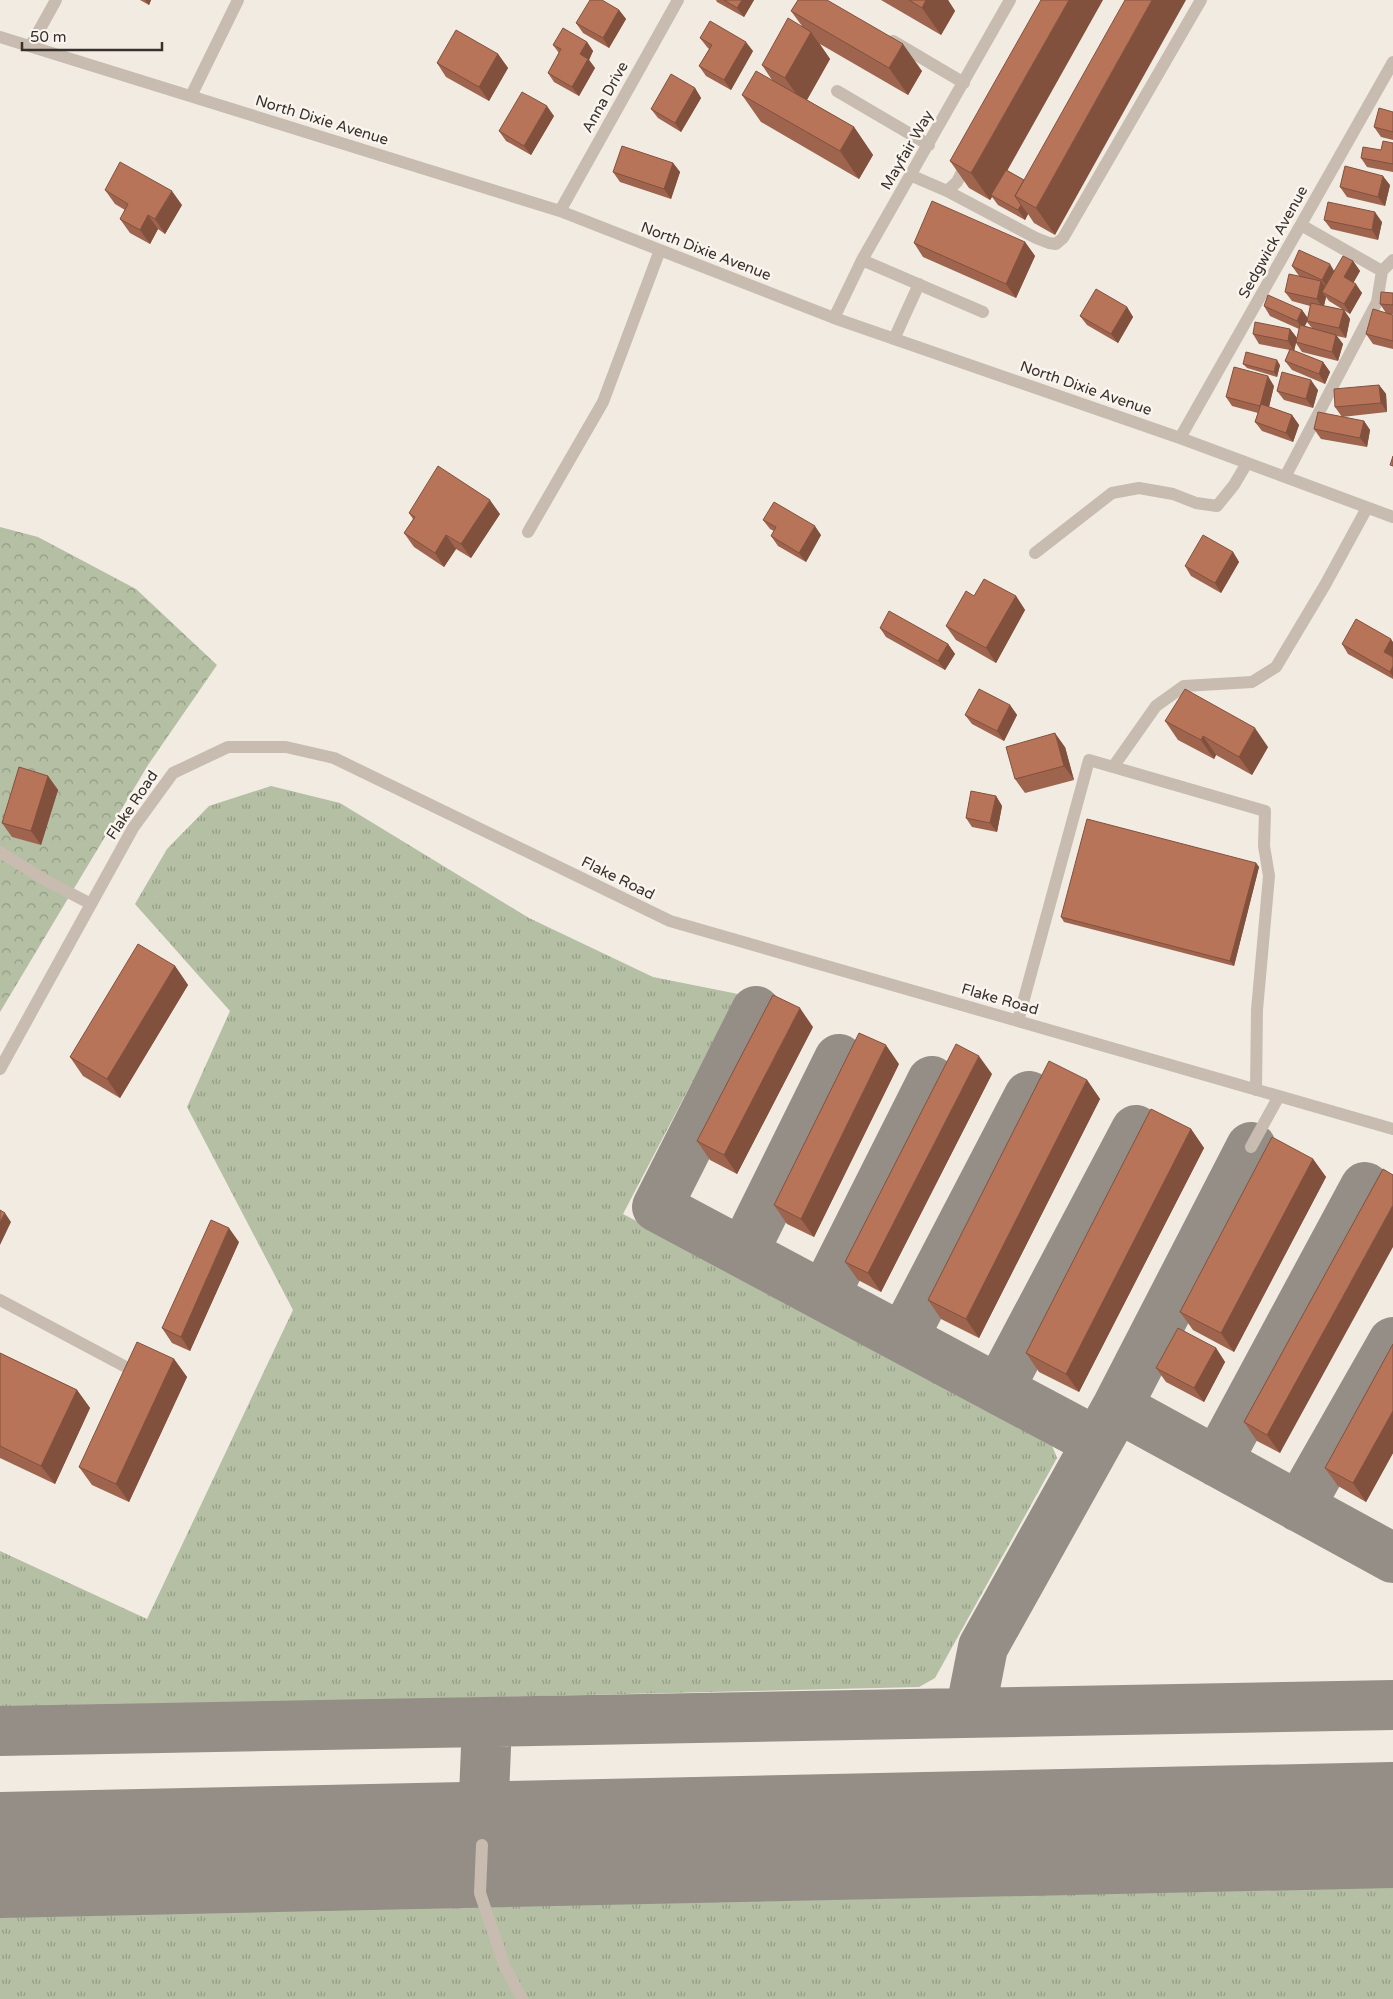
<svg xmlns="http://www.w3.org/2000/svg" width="1393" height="1999" font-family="'Varela Round',sans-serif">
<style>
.grass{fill:url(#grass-tufts)}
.forest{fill:url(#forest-crowns)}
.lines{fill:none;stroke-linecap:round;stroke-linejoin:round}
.taxiway{stroke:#948e87;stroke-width:50}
.runway{stroke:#948e87;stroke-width:126}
.minor{stroke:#c8bbaf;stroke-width:12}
.wall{fill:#9e644d;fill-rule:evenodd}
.shaded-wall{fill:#81513e}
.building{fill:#b87459;stroke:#81513e}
.labels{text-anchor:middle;stroke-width:5;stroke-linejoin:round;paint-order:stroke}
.street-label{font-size:15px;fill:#38302c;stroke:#f9f4ee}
</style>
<defs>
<pattern id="grass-tufts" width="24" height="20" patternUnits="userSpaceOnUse" patternTransform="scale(1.25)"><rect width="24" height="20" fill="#b4bfa3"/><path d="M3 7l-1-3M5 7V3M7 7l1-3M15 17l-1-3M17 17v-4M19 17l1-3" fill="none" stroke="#939c85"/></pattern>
<pattern id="forest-crowns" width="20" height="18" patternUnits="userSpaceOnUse" patternTransform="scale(1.25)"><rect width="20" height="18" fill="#b4bfa3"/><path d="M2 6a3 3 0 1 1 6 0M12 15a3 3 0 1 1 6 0" fill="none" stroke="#939c85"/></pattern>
</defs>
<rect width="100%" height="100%" fill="#f1ebe2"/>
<!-- grass -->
<path class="grass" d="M271 786 340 803 529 918 653 977 738 994 623 1214 1049 1438 1057 1458 935 1678 919 1687 0 1709V1551L147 1619 293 1310 187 1107 230 1011 135 904 167 849 209 806Z
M1393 1873V1999H0V1908Z"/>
<!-- forest -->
<path class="forest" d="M0 527 38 537 136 589 217 665 148 765 0 1012Z"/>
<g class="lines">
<!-- taxiway -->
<path class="taxiway" d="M756 1011 657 1207 1097 1442
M743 1253 839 1059
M824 1296 932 1081
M903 1338 1029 1096
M999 1389 1136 1130
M1117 1407 1393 1558
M1217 1462 1365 1187
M1299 1507 1393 1342
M970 1713 983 1647 1117 1407 1251 1147
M0 1731 1393 1705
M482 1845 487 1723"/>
<!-- runway -->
<path class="runway" d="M0 1855 1393 1825"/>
<!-- minor -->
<path class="minor" d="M0 37 560 211 834 318 1180 438 1393 517
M893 41 964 83
M31 45 56 0
M837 91 929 145
M191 96 238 0
M910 175 947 191 1036 238 1049 243 1056 244 1063 238 1201 0
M947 191 957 182 968 160
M560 211 678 0
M862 260 983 312
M1382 271 1393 260
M834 318 862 260 1010 0
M894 339 919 284
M1180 438 1393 62
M1285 477 1377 302 1382 271 1301 225
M528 532 603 402 660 250
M1035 553 1112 493 1139 488 1173 494 1196 503 1217 506 1234 485 1247 463
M1113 767 1156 706 1184 686 1252 682 1276 667 1325 585 1367 508
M0 852 45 880 91 904
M1018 1021 1089 760 1265 811 1264 846 1269 876 1257 1010 1256 1090
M0 1069 133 828 173 773 228 747H286L334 758 670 921 1393 1129
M1251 1147 1279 1096
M0 1300 124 1366
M482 1845 480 1893 505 1967 522 1999"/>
</g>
<!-- wall -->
<path class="wall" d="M140 0H151L149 5Z
M716 0H754L744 17 717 2Z
M881 0H948L955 11 941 35Z
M619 10 626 19 609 48 583 33 576 23Z
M791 11 922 71 908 95 820 44 830 59 807 100 854 127 873 155 859 179 761 122 742 95 772 80 762 65 802 26Z
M700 38 753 51 731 90 706 76 699 66 709 49 707 47Z
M587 42 593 51 589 60 595 68 579 96 554 82 548 73 559 53 553 45Z
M498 54 508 68 489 101 446 77 437 63Z
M695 88 701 98 681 132 658 118 651 109Z
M1393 112V140L1381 137 1374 127Z
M554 116 531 155 506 141 499 131Z
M1393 143V172L1367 167 1361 158 1381 150Z
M950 161 1007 170 1024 180 1055 235 1034 223 1028 214 1025 220 998 205 992 197 990 200 969 188Z
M673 163 680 172 671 199 620 182 613 172Z
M1390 185 1385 206 1347 197 1340 187Z
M105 190 182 205 165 234 158 229 150 244 130 233 120 219 125 210 115 204Z
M1324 220 1382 222 1378 240 1331 229Z
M1025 242 1035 256 1016 298 923 257 914 243Z
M1353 261 1360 271 1353 283 1362 293 1350 314 1329 301 1326 297 1324 306 1344 310 1350 319 1346 338 1337 336 1343 344 1338 361 1302 352 1296 343 1294 351 1323 362 1330 372 1325 384 1292 370 1285 361 1290 350 1259 344 1253 334 1290 329 1297 338 1299 329 1270 316 1264 306 1302 310 1308 318 1310 306 1292 301 1285 292 1299 276 1292 266 1334 271ZM1307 322 1312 328 1305 326Z
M1393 293V314H1388L1393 315V349L1373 344 1366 334 1386 313 1380 304Z
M1127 307 1133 317 1118 343 1087 325 1080 316Z
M1243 364 1280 365 1277 377 1247 368Z
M1379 385 1386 394 1387 412 1342 417 1335 407Z
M1274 386 1269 407 1292 415 1299 425 1293 442 1262 431 1255 422 1258 413 1232 406 1226 397Z
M1318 390 1313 408 1284 400 1277 391Z
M1364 421 1370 430 1367 447 1321 439 1314 429Z
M409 513 500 514 471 558 456 549 444 567 414 547 404 533 413 519Z
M763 520 821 535 806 562 778 546 771 536 774 531 770 529Z
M1233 552 1239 562 1221 593 1191 576 1185 566Z
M1016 596 1025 610 996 663 956 640 946 626Z
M880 628 948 644 955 654 945 670 886 637Z
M1393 642V679L1348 654 1342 644Z
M1010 705 1017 715 1004 741 972 724 965 715Z
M1165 721 1268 747 1252 775 1216 755 1214 759 1178 740Z
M1065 747 1074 780 1025 793 1015 779Z
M48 776 58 790 41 845 12 837 2 823Z
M996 796 1002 806 997 832 972 827 966 818Z
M1256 863 1259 867 1234 966 1064 922 1061 917Z
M175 966 188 985 120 1098 83 1076 70 1057Z
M813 1027 737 1174 710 1160 697 1141Z
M899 1064 814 1237 787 1224 774 1205Z
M992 1074 881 1292 858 1280 845 1262Z
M1087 1080 1100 1099 979 1338 941 1319 928 1300Z
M1191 1129 1204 1148 1079 1392 1039 1372 1026 1353Z
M1313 1159 1326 1177 1234 1352 1193 1330 1180 1312Z
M1383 1169 1280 1453 1257 1441 1244 1422Z
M239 1242 190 1351 172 1343 162 1328Z
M1393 1344V1453L1366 1502 1338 1486 1325 1468Z
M1216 1348 1225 1362 1204 1402 1166 1382 1156 1368Z
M0 1353 77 1390 90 1408 55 1484 0 1458Z
M174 1359 187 1377 129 1502 92 1485 79 1467Z"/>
<!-- shaded-wall -->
<path class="shaded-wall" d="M145 0H151L149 5Z
M742 0H754L744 17 737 8Z
M926 0H948L955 11 941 35 922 8Z
M1069 0H1103L993 196 991 195 992 197 990 200 971 173Z
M1152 0H1186L1055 235 1036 208Z
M619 10 626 19 609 48 603 38Z
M811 32 830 59 804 105 785 78Z
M587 42 593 51 589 60 595 68 579 96 572 87 580 54Z
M746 42 753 51 731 90 724 80Z
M903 44 922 71 908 95 889 68Z
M498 54 508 68 489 101 479 87Z
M695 88 701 98 681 132 675 123Z
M547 106 554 116 531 155 524 146Z
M854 127 873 155 859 179 840 151Z
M673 163 680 172 671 199 664 189Z
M1383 176 1390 185 1385 206 1378 197Z
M172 191 182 205 165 234 155 219Z
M1021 205 1028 214 1025 220 1018 210Z
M1375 212 1382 222 1378 240 1372 230Z
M148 215 158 229 150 244 140 230Z
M1025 242 1035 256 1016 298 1006 284Z
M1353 261 1360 271 1351 287 1344 277Z
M1330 264 1336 274 1329 290 1322 280Z
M1321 281 1328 290 1322 292 1326 297 1323 309 1317 299Z
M1356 284 1362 293 1350 314 1344 304Z
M1127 307 1133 317 1118 343 1111 334Z
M1302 310 1308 319 1303 330 1297 321Z
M1344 310 1350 319 1346 338 1339 328Z
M1290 329 1297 338 1294 351 1288 341Z
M1336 335 1343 344 1338 361 1332 352Z
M1277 360 1280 365 1277 377 1274 372Z
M1323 362 1330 372 1325 384 1319 374Z
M1268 376 1274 386 1267 415 1260 406Z
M1311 380 1318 390 1313 408 1306 399Z
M1379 385 1386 394 1387 412 1381 403Z
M1292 415 1299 425 1293 442 1286 433Z
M1364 421 1370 430 1367 447 1360 438Z
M490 500 500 514 471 558 461 544Z
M815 526 821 535 806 562 799 553Z
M446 535 456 549 444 567 435 553Z
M1233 552 1239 562 1221 593 1215 583Z
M1016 596 1025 610 996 663 986 648Z
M1391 639 1393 642V657L1384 652Z
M948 644 955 654 945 670 938 661Z
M1393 666V677L1390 672Z
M1010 705 1017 715 1004 741 997 731Z
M1255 728 1268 747 1252 775 1239 757Z
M1055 733 1065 747 1074 780 1064 766Z
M1203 736 1216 755 1214 759 1201 740Z
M48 776 58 790 41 845 31 831Z
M996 796 1002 806 997 832 990 823Z
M1256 863 1259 867 1234 966 1230 961Z
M175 966 188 985 120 1098 107 1079Z
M800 1008 813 1027 737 1174 724 1155Z
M886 1045 899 1064 814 1237 801 1219Z
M979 1056 992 1074 881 1292 868 1273Z
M1087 1080 1100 1099 979 1338 966 1319Z
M1191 1129 1204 1148 1079 1392 1066 1374Z
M1313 1159 1326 1177 1234 1352 1221 1333Z
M1393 1205V1247L1280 1453 1267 1435Z
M5 1213 11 1222 0 1245V1222Z
M229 1228 239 1242 190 1351 181 1337Z
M1216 1348 1225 1362 1204 1402 1194 1388Z
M174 1359 187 1377 129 1502 116 1484Z
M77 1390 90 1408 55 1484 41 1466Z
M1393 1411V1453L1366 1502 1353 1483Z"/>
<!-- building -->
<path class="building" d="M590 0H602L619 10 603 38 576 23Z
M724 0H742L737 8Z
M798 0H827L903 44 889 68 791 11Z
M909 0H926L922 8Z
M1041 0H1069L971 173 950 161Z
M1125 0H1152L1036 208 1015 196Z
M788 18 811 32 785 78 762 65Z
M710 21 746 42 724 80 699 66 712 45 700 38Z
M563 28 587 42 580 54 588 59 572 87 548 73 561 49 553 45Z
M456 30 498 54 479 87 437 63Z
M756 71 854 127 840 151 742 95Z
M671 74 695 88 675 123 651 109Z
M522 92 547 106 524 146 499 131Z
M1379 108 1393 112V132L1374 127Z
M1383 141 1393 143V164L1361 158 1363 147 1381 150Z
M622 146 673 163 664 189 613 172Z
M120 162 172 191 155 219 148 215 140 230 120 219 128 204 105 190Z
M1345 166 1383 176 1378 197 1340 187Z
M1006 170 1024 180 1015 196 1021 205 1018 210 991 195Z
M932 201 1025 242 1006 284 914 243Z
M1328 202 1375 212 1372 230 1324 220Z
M1299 250 1330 264 1322 280 1292 266Z
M1343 256 1353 261 1344 277 1356 284 1344 304 1322 292Z
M1289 274 1321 281 1317 299 1285 292Z
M1096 289 1127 307 1111 334 1080 316Z
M1381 292 1393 293V305L1380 304Z
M1268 295 1302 310 1297 321 1264 306Z
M1311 303 1344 310 1339 328 1307 321Z
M1373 309 1393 315V341L1366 334Z
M1255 322 1290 329 1288 341 1253 334Z
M1300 325 1336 335 1332 352 1296 342Z
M1290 349 1323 362 1319 374 1285 361Z
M1246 352 1277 360 1274 372 1243 364Z
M1234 367 1268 376 1260 406 1226 397Z
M1282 372 1311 380 1306 399 1277 391Z
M1379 385 1381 403 1335 407 1334 389Z
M1261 404 1292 415 1286 433 1255 422Z
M1318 412 1364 421 1360 438 1314 429Z
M1393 456V466L1390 465Z
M438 466 490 500 461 544 446 535 435 553 404 533 415 517 409 513Z
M774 502 815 526 799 553 771 536 776 527 763 520Z
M1203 535 1233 552 1215 583 1185 566Z
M984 579 1016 596 986 648 946 626 966 591 974 596Z
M889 611 948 644 938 661 880 628Z
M1356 619 1391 639 1384 652 1393 657V666L1390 672 1342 644Z
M979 689 1010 705 997 731 965 715Z
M1185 689 1255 728 1239 757 1203 736 1201 740 1165 721Z
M1055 733 1064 766 1015 779 1006 747Z
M19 767 48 776 31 831 2 823Z
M971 791 996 796 990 823 966 818Z
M1087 819 1256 863 1230 961 1061 917Z
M138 944 175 966 107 1079 70 1057Z
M773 995 800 1008 724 1155 697 1141Z
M859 1033 886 1045 801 1219 774 1205Z
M956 1044 979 1056 868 1273 845 1262Z
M1049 1061 1087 1080 966 1319 928 1300Z
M1151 1109 1191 1129 1066 1374 1026 1353Z
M1272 1137 1313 1159 1221 1333 1180 1312Z
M1383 1169 1393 1175V1205L1267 1435 1244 1422Z
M0 1210 5 1213 0 1222Z
M211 1220 229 1228 181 1337 162 1328Z
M1178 1328 1216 1348 1194 1388 1156 1368Z
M137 1342 174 1359 116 1484 79 1467Z
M1393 1344V1411L1353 1483 1325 1468Z
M0 1353 77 1390 41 1466 0 1446Z"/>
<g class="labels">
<!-- street labels -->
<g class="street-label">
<text transform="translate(605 97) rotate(-61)" y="5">Anna Drive</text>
<text transform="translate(322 120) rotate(17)" y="5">North Dixie Avenue</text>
<text transform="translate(907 150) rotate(-60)" y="5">Mayfair Way</text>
<text transform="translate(1273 242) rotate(-61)" y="5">Sedgwick Avenue</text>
<text transform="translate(706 251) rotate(21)" y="5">North Dixie Avenue</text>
<text transform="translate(1086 388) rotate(19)" y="5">North Dixie Avenue</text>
<text transform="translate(132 805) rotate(-56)" y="5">Flake Road</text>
<text transform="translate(618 878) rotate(26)" y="5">Flake Road</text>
<text transform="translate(1000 999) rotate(16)" y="5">Flake Road</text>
</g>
</g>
<!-- scale -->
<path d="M22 42v8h140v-8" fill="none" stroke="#38302c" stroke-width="2.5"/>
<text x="30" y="42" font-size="15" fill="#38302c" stroke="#f9f4ee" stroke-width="4" paint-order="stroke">50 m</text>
</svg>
